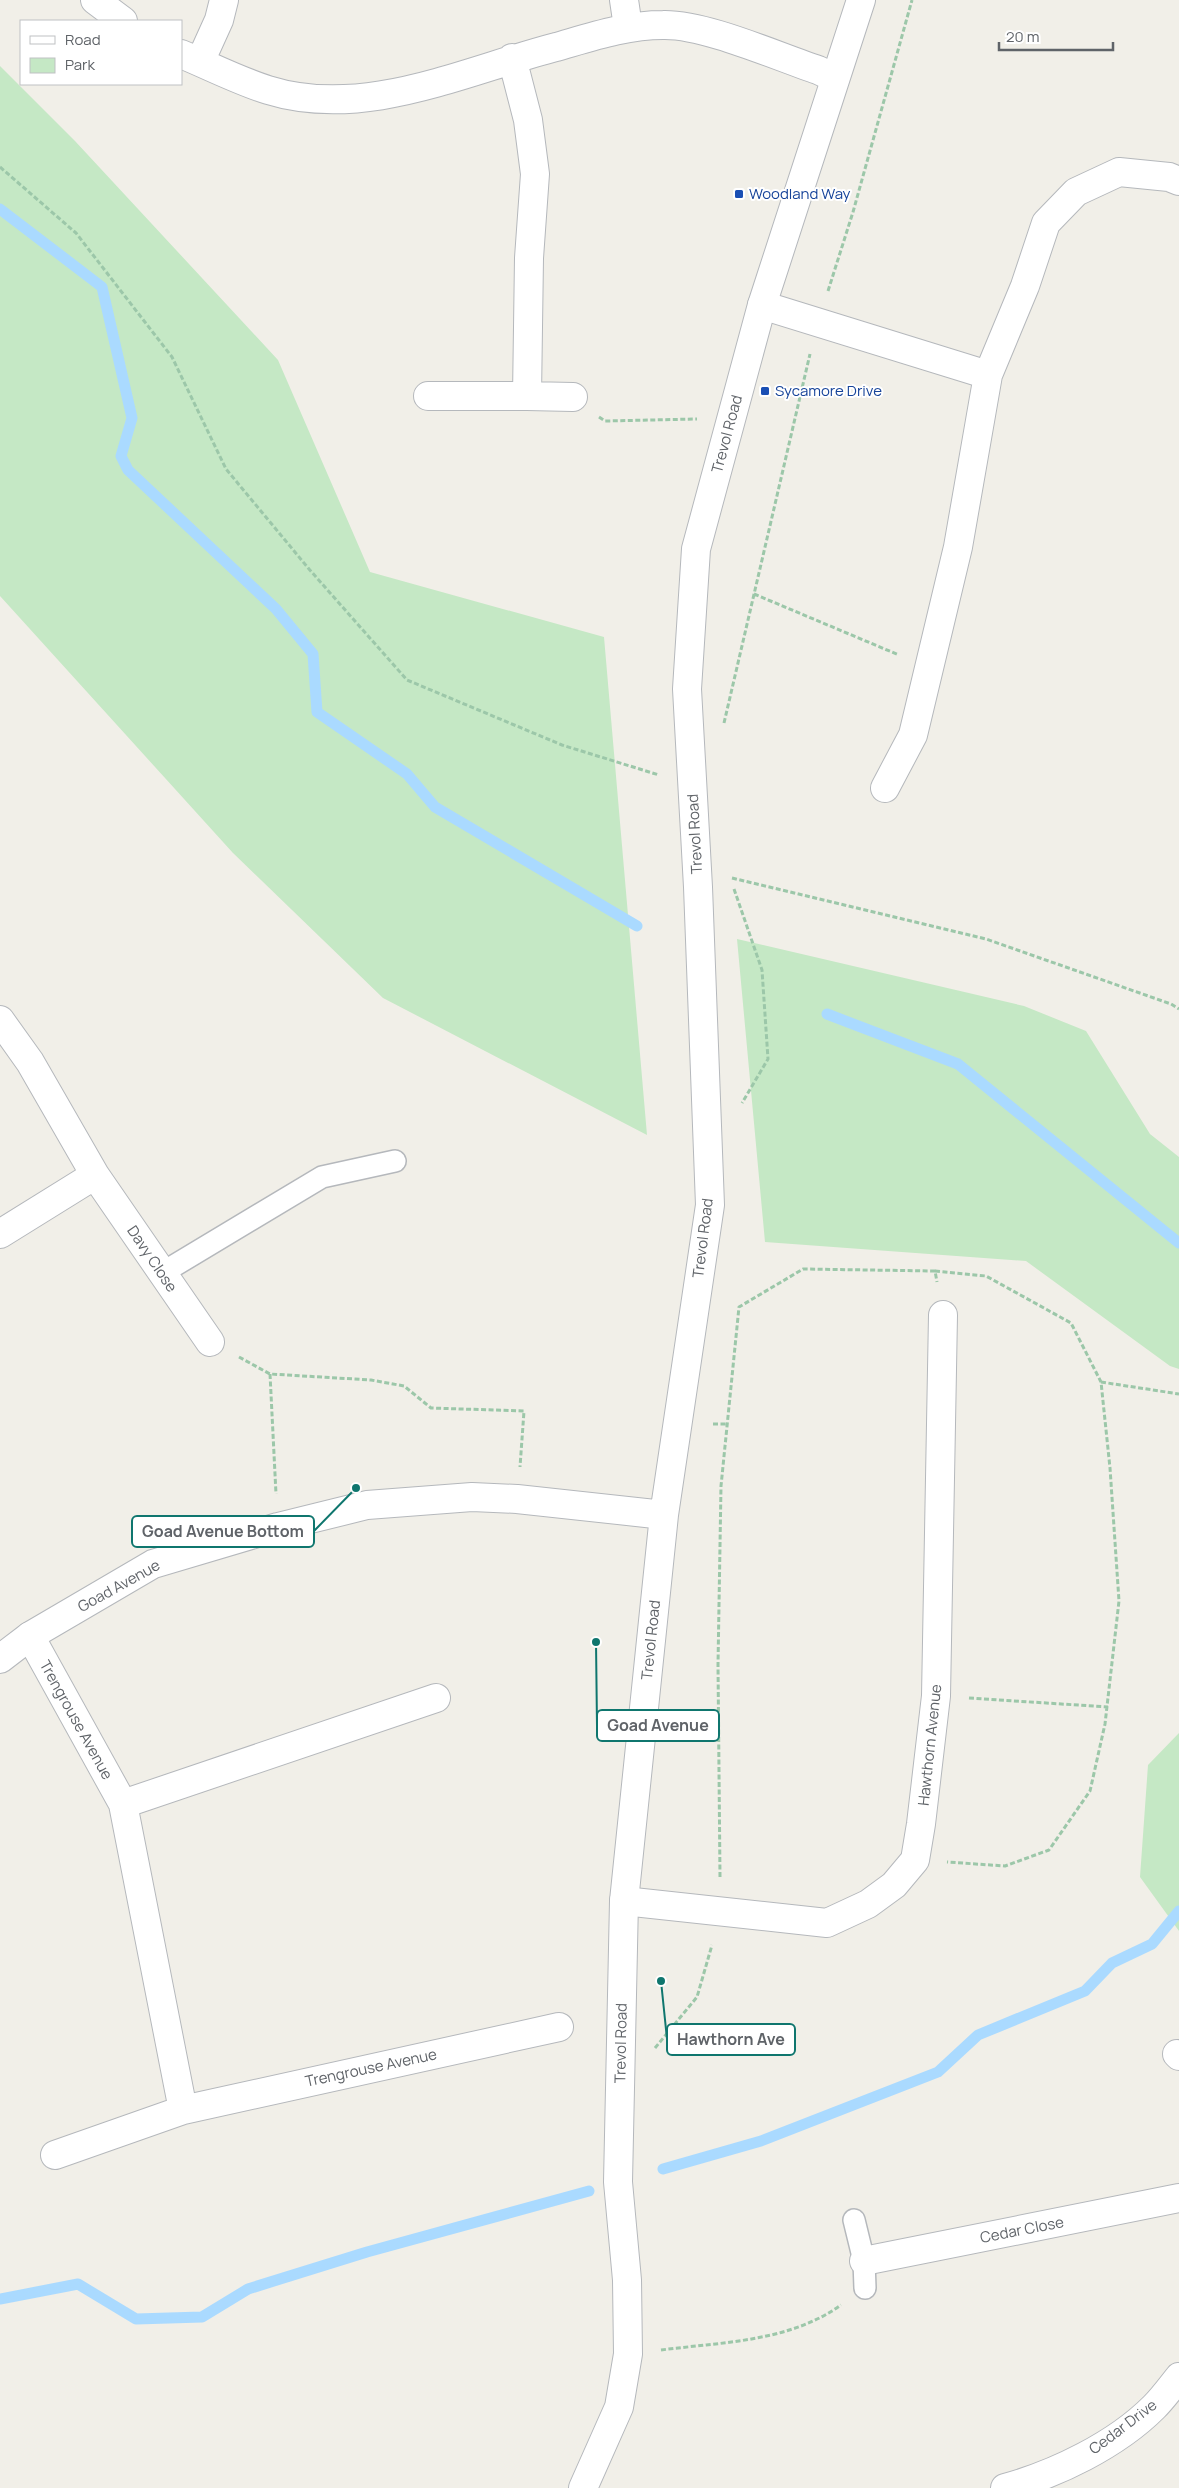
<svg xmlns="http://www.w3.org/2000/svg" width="1179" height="2488" font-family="Manrope,sans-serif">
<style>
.green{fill:#c5e8c5}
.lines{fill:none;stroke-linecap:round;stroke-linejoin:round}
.stream{stroke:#aadaff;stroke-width:11}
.service-casing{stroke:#b5b8bc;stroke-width:24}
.minor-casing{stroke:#b5b8bc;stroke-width:30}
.tertiary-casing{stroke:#b5b8bc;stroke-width:30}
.path{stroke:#9cc7a9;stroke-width:3;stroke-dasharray:5 2.5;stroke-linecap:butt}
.service{stroke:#fff;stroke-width:21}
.minor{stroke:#fff;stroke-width:28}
.tertiary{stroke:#fff;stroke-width:28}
.transit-dot{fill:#1a4fb4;stroke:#fff;stroke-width:2}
.labels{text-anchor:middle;stroke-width:4;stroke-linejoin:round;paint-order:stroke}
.transit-label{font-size:15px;fill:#164399;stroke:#fff;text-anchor:start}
.street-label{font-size:15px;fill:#5f6368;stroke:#fff}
.leader{fill:none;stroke:#0f766e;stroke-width:2}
.callout-dot{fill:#0f766e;stroke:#fff;stroke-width:2}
.callout{fill:#fff;stroke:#0f766e;stroke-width:2}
.callout-label{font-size:16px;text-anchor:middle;font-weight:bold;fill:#5f6368}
</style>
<rect width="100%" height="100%" fill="#f1efe8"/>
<!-- green -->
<path class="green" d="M0 66 75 141 278 360 370 572 604 637 647 1135 383 998 233 853 0 596Z
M737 939 1024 1006 1086 1031 1150 1134 1179 1157V1369L1170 1366 1026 1261 765 1242Z
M1179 1733V1931L1140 1877 1148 1765Z"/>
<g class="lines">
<!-- stream -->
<path class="stream" d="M0 209 102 287 132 418 121 456 128 470 276 609 313 654 317 712 407 774 435 807 637 926
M827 1014 958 1064 1179 1243
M663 2169 761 2141 938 2072 978 2035 1085 1991 1112 1963 1152 1944 1179 1911
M0 2299 78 2284 136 2319 202 2317 248 2289 367 2252 589 2191"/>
<!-- service casing -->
<g class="service-casing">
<path id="service" d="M162 1273 322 1177 395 1161
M854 2220 864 2261 865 2288"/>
</g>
<!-- minor casing -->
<g class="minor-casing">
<path id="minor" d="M95 0 123 21
M624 0 628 27
M181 54C210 66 239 81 268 90 364 120 464 71 556 47 591 37 626 25 663 25 705 24 776 56 818 70L835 78
M200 62 219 20 224 0
M762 305 988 375
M428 396H527L529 258 535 174 528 120 512 58
M527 396 573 397
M885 788 913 735 958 547 988 375 1025 286 1046 223 1076 192 1119 172 1169 177 1179 181
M0 1020 30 1062 95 1175
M0 1234 95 1175 210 1342
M30 1636 123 1804 183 2110
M123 1804 436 1698
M624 1901 827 1923 868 1904 894 1885 915 1860 921 1824 936 1696 943 1315
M1177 2054 1179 2056
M55 2155 183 2110 559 2027
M864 2261 1179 2198
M1005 2488C1056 2474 1116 2445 1154 2407 1163 2398 1171 2387 1179 2377"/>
</g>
<!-- tertiary casing -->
<g class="tertiary-casing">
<path id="tertiary" d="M0 1659 30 1636 153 1564 278 1527 367 1505 472 1497 517 1499 664 1515
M583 2488 619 2407 628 2354 627 2280 618 2182 624 1901 664 1515 710 1205 698 887 687 689 696 549 762 305 861 0"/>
</g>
<!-- path -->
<path class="path" d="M0 167 76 233 172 357 226 469 309 569 407 680 562 745 659 775
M828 291 853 212 912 0
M599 417 605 421 697 419
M754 594 899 655
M724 723 810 354
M732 878 986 939 1171 1004 1179 1009
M734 889 762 970 768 1059 742 1103
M935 1271 986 1276 1071 1323 1101 1382 1110 1468 1119 1601 1105 1724 1090 1791 1049 1850 1005 1866 947 1862
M239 1357 270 1374 371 1380 404 1386 431 1408 524 1411 520 1467
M270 1374 276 1494
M1101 1382 1179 1394
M713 1424H727
M969 1698 1108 1707
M720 1877 718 1665 721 1486 739 1307 803 1269 935 1271 937 1282
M655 2048 697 1997 712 1945
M661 2350C723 2342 789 2342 841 2305"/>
<!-- service -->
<use href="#service" class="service"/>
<!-- minor -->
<use href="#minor" class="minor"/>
<!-- tertiary -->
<use href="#tertiary" class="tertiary"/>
</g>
<!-- markers -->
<g class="transit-dot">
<rect x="734" y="189" width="10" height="10" rx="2.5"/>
<rect x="760" y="386" width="10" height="10" rx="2.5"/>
</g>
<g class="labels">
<!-- transit labels -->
<g class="transit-label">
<text x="749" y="199">Woodland Way</text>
<text x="775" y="396">Sycamore Drive</text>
</g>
<!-- street labels -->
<g class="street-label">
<text transform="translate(727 434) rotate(-75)" y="5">Trevol Road</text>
<text transform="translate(695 834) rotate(-93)" y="5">Trevol Road</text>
<text transform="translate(703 1238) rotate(-83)" y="5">Trevol Road</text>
<text transform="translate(152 1259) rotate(56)" y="5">Davy Close</text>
<text transform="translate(119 1586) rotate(-29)" y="5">Goad Avenue</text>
<text transform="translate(651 1640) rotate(-84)" y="5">Trevol Road</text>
<text transform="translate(76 1720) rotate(61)" y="5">Trengrouse Avenue</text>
<text transform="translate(930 1745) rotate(-84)" y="5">Hawthorn Avenue</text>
<text transform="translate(621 2043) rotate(-89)" y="5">Trevol Road</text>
<text transform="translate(371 2068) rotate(-12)" y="5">Trengrouse Avenue</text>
<text transform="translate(1022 2230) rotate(-11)" y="5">Cedar Close</text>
<text transform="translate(1123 2427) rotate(-37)" y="5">Cedar Drive</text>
</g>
</g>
<!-- callouts -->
<path class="leader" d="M356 1488L314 1531M596 1642L597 1726M661 1981L667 2039"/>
<g class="callout-dot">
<circle cx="356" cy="1488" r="5"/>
<circle cx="596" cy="1642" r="5"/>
<circle cx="661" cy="1981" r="5"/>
</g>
<g class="callout">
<rect x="132" y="1516" width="182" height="31" rx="5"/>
<rect x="597" y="1710" width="122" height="31" rx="5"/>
<rect x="667" y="2024" width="128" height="31" rx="5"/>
</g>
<g class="callout-label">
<text x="223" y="1537">Goad Avenue Bottom</text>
<text x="658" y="1731">Goad Avenue</text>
<text x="731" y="2045">Hawthorn Ave</text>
</g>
<!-- legend -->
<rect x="20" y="20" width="162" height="65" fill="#ffffff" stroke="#bfc1c3"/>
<rect x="30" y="36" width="25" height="8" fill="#ffffff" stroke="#bfc1c3"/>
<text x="65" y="45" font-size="15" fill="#5f6368">Road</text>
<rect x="30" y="58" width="25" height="15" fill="#c5e8c5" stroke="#bfc1c3"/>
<text x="65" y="70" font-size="15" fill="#5f6368">Park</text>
<!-- scale -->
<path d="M999 42v8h114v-8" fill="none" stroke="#5f6368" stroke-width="2.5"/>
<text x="1006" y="42" font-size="15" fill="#5f6368" stroke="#ffffff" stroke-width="4" paint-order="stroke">20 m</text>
</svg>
